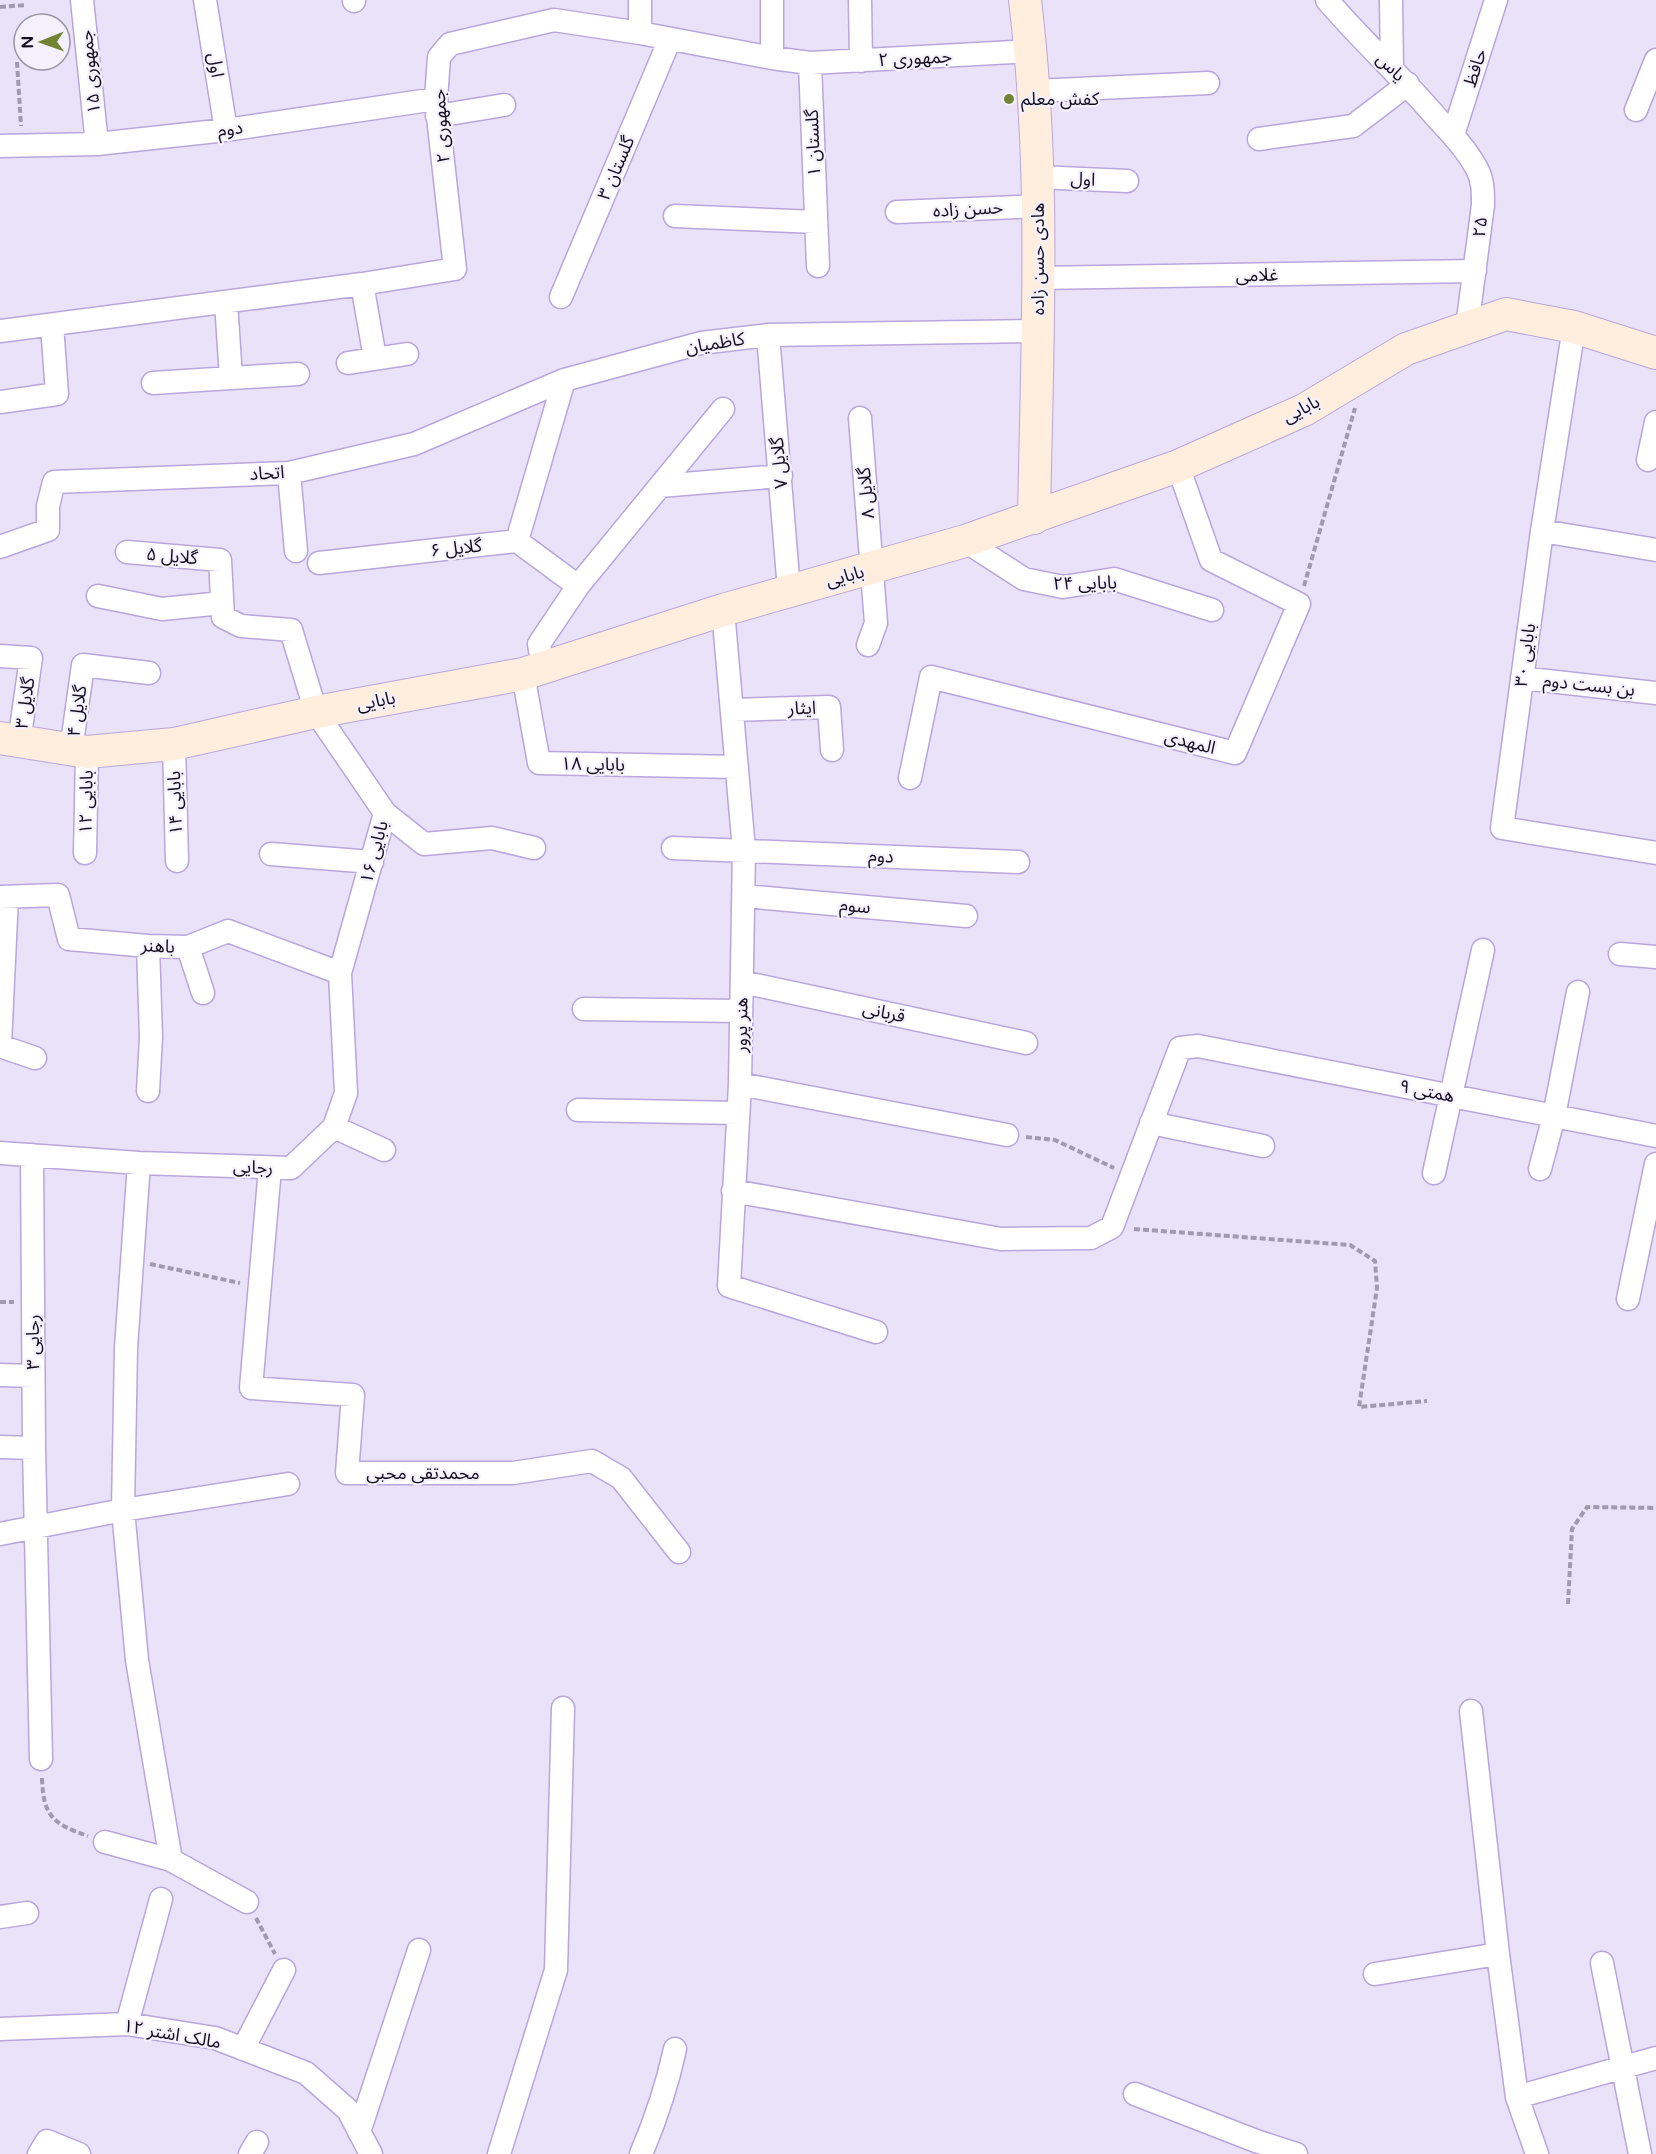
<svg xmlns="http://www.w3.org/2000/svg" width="1656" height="2154" font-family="'Varela Round','Noto Sans Arabic',sans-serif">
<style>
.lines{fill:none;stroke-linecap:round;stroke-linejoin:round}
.street-casing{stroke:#b8a6dc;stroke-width:25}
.secondary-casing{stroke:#b8a6dc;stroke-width:34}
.path{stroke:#a19aaf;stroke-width:4;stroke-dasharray:6 3;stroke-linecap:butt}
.street{stroke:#fff;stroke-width:22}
.secondary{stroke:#ffedde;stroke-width:32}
.poi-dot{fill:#728333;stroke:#f4f1fc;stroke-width:2}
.labels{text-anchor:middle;stroke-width:4.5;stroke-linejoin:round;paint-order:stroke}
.street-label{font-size:18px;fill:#130c1f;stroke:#f4f1fc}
.poi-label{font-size:18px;fill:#130c1f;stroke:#f4f1fc;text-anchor:start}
</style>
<rect width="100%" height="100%" fill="#e9e2f8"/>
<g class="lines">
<!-- street casing -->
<g class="street-casing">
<path id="street" d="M82 0 97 144
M205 0 226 130
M354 0V1
M860 0 861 61
M1327 0C1362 41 1402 77 1437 118 1451 133 1467 150 1477 169 1483 180 1483 192 1483 205L1467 327
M1391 0 1392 69
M640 33V0
M772 58V0
M810 63 818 266
M1034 91 1208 83
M1636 110 1656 60
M437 116 504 105
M1453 135 1496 0
M1259 139 1353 126 1408 84
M0 146 97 144 226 130 436 99
M1038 177 1127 181
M897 212 1039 206
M675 216 816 222
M1039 278 1475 271
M362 284 375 358
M561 297 670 39
M1574 327 1542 531 1502 828 1656 853
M0 331 362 284 455 269 436 99 439 57 450 44 554 20 640 33 772 58 810 63 1032 51
M768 335 789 590
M348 363 407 354
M231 378 298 374
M153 383 231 378 226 302
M0 402 57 394 52 325
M860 418 876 623 868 645
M1648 460 1656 422
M289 473 296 551
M660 486 781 476
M1542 531 1656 550
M517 541 564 380
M965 541 1024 579 1063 587 1114 579 1212 610
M0 547 48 530V506L54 482 289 473 414 444 564 380 701 343 768 335 1038 331
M319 563 517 541 578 586
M98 596 162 609 222 603
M723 610 744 850 740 1084 729 1286 876 1332
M0 656 31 658 19 742
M543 668 539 644 578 586 723 409
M523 674 539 763 737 767
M1522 678 1656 693
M733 710 829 707 832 750
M174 744 177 861
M71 750 83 665 149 673
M910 778 931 677 1235 753 1299 604 1211 560 1178 466
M385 813 424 844 492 838 534 848
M673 848 1018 862
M85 853 87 752
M271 854 372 862
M744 896 966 916
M0 897 58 895 69 939 148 946 188 947 228 931 340 973
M148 946 151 1037 148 1091
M188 947 203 993
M1620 954 1656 957
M742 982 1026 1043
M584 1009 741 1011
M0 1044 7 897
M0 1046 35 1058
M740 1084 1007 1135
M578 1110 738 1113
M1151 1123 1263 1146
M334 1127 384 1150
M0 1153 139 1163 291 1168 334 1127 346 1093 340 973 385 813 316 712 291 630 241 626 223 617 220 560 127 552
M32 1155 34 1448 41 1759
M139 1163 126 1348 123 1510 137 1660 171 1860
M270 1168 251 1388 353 1395 347 1473H513L592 1461 621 1478 679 1552
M1540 1169 1554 1116 1578 992
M1434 1173 1483 950
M733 1191 1001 1239 1091 1238 1112 1227 1180 1048 1198 1046 1656 1136
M1628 1299 1656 1164
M0 1375 33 1376
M0 1447 34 1448
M0 1534 123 1510 288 1484
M1471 1711 1498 1954 1517 2097 1537 2154
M105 1842 171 1860 247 1902
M0 1917 27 1913
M1602 1963 1640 2154
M1375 1974 1498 1954
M127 2024 161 1899
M0 2029 127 2024 215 2038 306 2073 348 2110 371 2154
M243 2049 284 1970
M1135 2094 1256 2141 1296 2154
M1517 2097 1656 2058
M359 2132 419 1950
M39 2154 47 2141 79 2154
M250 2154 257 2142
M499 2154 556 1970 563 1708
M641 2154C656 2119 667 2086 675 2049"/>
</g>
<!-- secondary casing -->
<g class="secondary-casing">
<path id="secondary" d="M1025 0C1046 172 1037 346 1034 518
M0 738 87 752 174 744 316 712 523 674 723 610 965 541 1178 466 1304 410 1406 349 1506 314 1574 327 1656 353"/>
</g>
<!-- path -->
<path class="path" d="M0 7 26 5
M17 62 21 126
M1304 586 1355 408
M1026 1137 1055 1140 1114 1168
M1134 1229 1350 1245 1375 1261 1377 1288 1359 1407 1427 1401
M150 1264 240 1283
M0 1302H14
M1568 1604 1572 1529 1587 1507 1656 1508
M42 1778C43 1816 53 1824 88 1836
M256 1918 275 1954"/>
<!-- street -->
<use href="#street" class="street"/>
<!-- secondary -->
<use href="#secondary" class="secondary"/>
</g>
<!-- markers -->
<circle class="poi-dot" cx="1009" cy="99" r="6"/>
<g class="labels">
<!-- street labels -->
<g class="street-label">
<text transform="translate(915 58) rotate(-3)" y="6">جمهوری ۲</text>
<text transform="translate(216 65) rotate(81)" y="6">اول</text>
<text transform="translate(1391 67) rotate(44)" y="6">یاس</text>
<text transform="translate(1475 68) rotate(-72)" y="6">حافظ</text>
<text transform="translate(90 72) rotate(-96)" y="6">جمهوری ۱۵</text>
<text transform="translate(441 126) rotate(-94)" y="6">جمهوری ۲</text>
<text transform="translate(230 129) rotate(-8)" y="6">دوم</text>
<text transform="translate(813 143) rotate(-92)" y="6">گلستان ۱</text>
<text transform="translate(616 168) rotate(-67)" y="6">گلستان ۳</text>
<text transform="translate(1083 179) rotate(3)" y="6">اول</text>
<text transform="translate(968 209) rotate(-3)" y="6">حسن زاده</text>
<text transform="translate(1480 227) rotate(-83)" y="6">۲۵</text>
<text transform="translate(1038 259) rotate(-90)" y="6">هادی حسن زاده</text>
<text transform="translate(1257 275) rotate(-1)" y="6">غلامی</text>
<text transform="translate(715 343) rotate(-9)" y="6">کاظمیان</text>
<text transform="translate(1301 409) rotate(-27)" y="6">بابایی</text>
<text transform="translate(779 463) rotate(-95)" y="6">گلایل ۷</text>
<text transform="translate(267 473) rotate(-3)" y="6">اتحاد</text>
<text transform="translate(866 493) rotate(-95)" y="6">گلایل ۸</text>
<text transform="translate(456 548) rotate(-6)" y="6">گلایل ۶</text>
<text transform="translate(172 556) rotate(5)" y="6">گلایل ۵</text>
<text transform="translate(845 576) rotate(-15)" y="6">بابایی</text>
<text transform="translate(1085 583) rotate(-1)" y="6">بابایی ۲۴</text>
<text transform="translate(1525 655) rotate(-82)" y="6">بابایی ۳۰</text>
<text transform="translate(1589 685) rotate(6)" y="6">بن بست دوم</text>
<text transform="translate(376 701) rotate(-11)" y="6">بابایی</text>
<text transform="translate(25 703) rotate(-82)" y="6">گلایل ۳</text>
<text transform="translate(802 708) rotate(-2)" y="6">ایثار</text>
<text transform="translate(77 711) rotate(-82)" y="6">گلایل ۴</text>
<text transform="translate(1190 742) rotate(14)" y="6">المهدی</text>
<text transform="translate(593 764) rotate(1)" y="6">بابایی ۱۸</text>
<text transform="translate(86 802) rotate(-89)" y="6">بابایی ۱۲</text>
<text transform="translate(175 803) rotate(-92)" y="6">بابایی ۱۴</text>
<text transform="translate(374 852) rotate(-75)" y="6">بابایی ۱۶</text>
<text transform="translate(881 856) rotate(3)" y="6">دوم</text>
<text transform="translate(855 906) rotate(5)" y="6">سوم</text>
<text transform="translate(158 946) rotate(3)" y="6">باهنر</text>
<text transform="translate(884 1012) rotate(12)" y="6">قربانی</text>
<text transform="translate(741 1025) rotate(-89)" y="6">هنر پرور</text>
<text transform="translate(1427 1091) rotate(11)" y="6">همتی ۹</text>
<text transform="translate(253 1167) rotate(2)" y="6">رجایی</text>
<text transform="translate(33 1342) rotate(-90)" y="6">رجایی ۳</text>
<text x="423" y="1479">محمدتقی محبی</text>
<text transform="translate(172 2034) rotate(10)" y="6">مالک اشتر ۱۲</text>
</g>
<!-- poi labels -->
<g class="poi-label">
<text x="1021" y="105">کفش معلم</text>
</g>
</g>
<!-- north arrow -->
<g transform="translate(42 42) rotate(269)"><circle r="28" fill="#f4f1fc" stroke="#9a95a4" stroke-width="1.5"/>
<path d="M0-4.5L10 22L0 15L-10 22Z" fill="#728333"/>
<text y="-9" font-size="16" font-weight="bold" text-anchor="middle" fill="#130c1f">N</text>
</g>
</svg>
